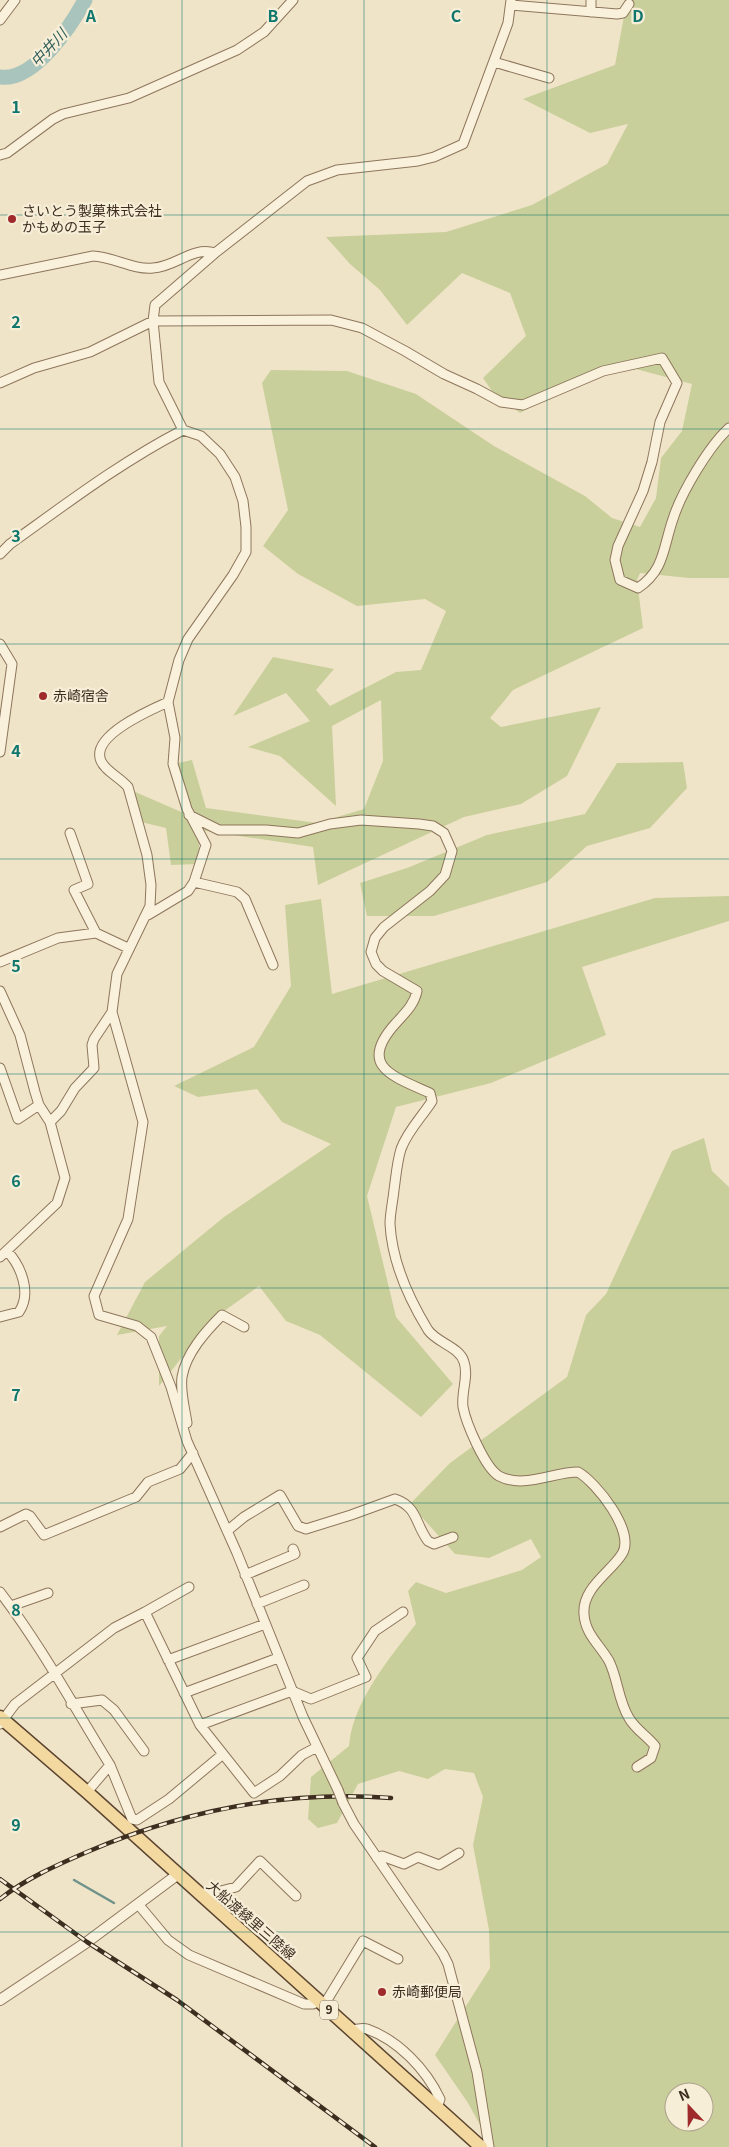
<svg xmlns="http://www.w3.org/2000/svg" width="729" height="2147" font-family="Georgia,'Noto Sans JP',serif">
<style>
.green{fill:#c9cf9b;fill-rule:evenodd}
.lines{fill:none;stroke-linecap:round;stroke-linejoin:round}
.stream{stroke:#6f938a;stroke-width:2.5}
.river{stroke:#a9c4bc;stroke-width:15}
.minor-casing{stroke:#8d765c;stroke-width:11}
.tertiary-casing{stroke:#8d765c;stroke-width:12}
.primary-casing{stroke:#5b4430;stroke-width:15}
.minor{stroke:#faf1dc;stroke-width:9}
.tertiary{stroke:#faf1dc;stroke-width:10}
.primary{stroke:#f3d9a0;stroke-width:12}
.rail-casing{stroke:#3d2e20;stroke-width:4.5}
.rail{stroke:#f7eed8;stroke-width:2.5;stroke-dasharray:8;stroke-linecap:butt}
.minor-bridge-casing{stroke:#8d765c;stroke-width:11;stroke-linecap:butt}
.minor-bridge{stroke:#faf1dc;stroke-width:9}
.grid{fill:none;stroke:#0f766e;stroke-width:1;stroke-opacity:0.55}
.poi-dot{fill:#9e2a2b;stroke:#f7eed8;stroke-width:2}
.labels{text-anchor:middle;stroke-width:4.5;stroke-linejoin:round;paint-order:stroke}
.shield{fill:#f7eed8;stroke:#756857;stroke-width:1}
.shield-label{font-size:12px;font-weight:bold;fill:#3d2e20}
.poi-label{font-size:14px;fill:#3d2e20;stroke:#f7eed8;text-anchor:start}
.street-label{font-size:14px;fill:#3d2e20;stroke:#f7eed8}
.water-label{font-size:15px;font-style:italic;fill:#2f5d5a;stroke:#f7eed8}
.grid-label{font-size:16px;text-anchor:middle;font-weight:bold;fill:#0f766e;stroke:#f7eed8;stroke-width:4.5;stroke-linejoin:round;paint-order:stroke}
</style>
<rect width="100%" height="100%" fill="#f0e4c8"/>
<!-- green -->
<path class="green" d="M627 0H729V578H689L640 573 637 580 643 628 513 690 490 718 501 727 601 707 567 776 521 804 464 817 318 885 313 847 200 830 198 864 171 865 166 828 141 822 133 791 186 814 173 764 192 760 206 808 317 823 364 809 383 761 381 700 332 726 336 806 280 756 248 747 310 721 286 693 233 716 273 657 334 669 316 690 330 706 396 672 421 670 446 611 425 599 357 606 298 574 263 546 288 510 262 383 271 370 347 371 416 394 494 446 585 496 612 518 640 527 656 498 661 458 682 431 692 384 636 369 572 382 520 413 492 391 483 378 526 336 510 293 462 273 407 325 380 290 350 264 326 237 446 232 532 205 607 164 628 124 590 133 523 99 615 65Z
M683 762 687 788 650 828 587 846 547 882 434 916H367L360 883 407 868 487 835 585 814 617 763Z
M729 896V921L582 967 606 1035 491 1083 396 1107 367 1196 396 1317 453 1384 421 1417 320 1335 286 1321 259 1286 213 1319 159 1386V1336L167 1326 117 1335 145 1282 224 1217 331 1144 282 1122 257 1089 198 1097 174 1086 254 1047 291 986 285 905 321 899 332 994 655 898Z
M704 1138 712 1171 729 1187V2147H492L468 2103 435 2055 490 1968 489 1930 473 1845 483 1797 474 1773 445 1769 428 1779 399 1771 358 1784 337 1823 318 1828 308 1819 311 1777 349 1746C352 1703 390 1657 416 1624L408 1591 416 1582 446 1593 522 1570 541 1557 531 1539 489 1558 455 1554 410 1504 450 1463 567 1377 586 1315 606 1294 672 1151ZM674 2092H704V2122H674Z"/>
<g class="lines">
<!-- stream -->
<path class="stream" d="M74 1880 114 1903"/>
<!-- river -->
<path class="river" d="M0 77C34 82 71 26 85 0"/>
<!-- minor casing -->
<g class="minor-casing">
<path id="minor" d="M591 0V12
M511 5 617 14 623 13 629 4
M0 20 15 0
M494 62 549 78
M0 155 7 153 53 119 63 114 129 98 237 50 264 32 293 0
M0 275 93 256C114 257 133 270 153 268 176 267 192 246 215 253
M0 383 34 368 90 352 153 321 331 320 362 328 405 351 444 374 477 389 501 402 523 405 603 371 662 358 677 383 660 422 652 462 643 491 618 546 615 560 620 580 638 588C665 570 663 547 673 519 681 493 709 446 729 428
M0 554 10 544C66 504 121 462 183 430
M0 644 12 664 0 752
M168 702C150 710 90 736 101 761 105 771 121 778 128 787L147 855 151 885 150 906 117 974 112 1012 143 1122 128 1219 94 1296 99 1315 137 1326 151 1337 171 1387 187 1441 237 1553 303 1717 338 1790
M189 815 219 830H266L298 833 330 824 361 820 419 824 433 826 444 833 452 851 445 875 430 891 384 927 375 938 371 952 376 964 383 971 417 991C414 1005 405 1013 396 1023 357 1066 392 1076 430 1093L432 1101C422 1117 408 1130 401 1149 397 1162 396 1176 394 1190 393 1201 390 1213 390 1224 392 1261 409 1299 428 1330 437 1343 460 1347 464 1362 469 1376 461 1392 463 1407 466 1423 485 1468 499 1476 523 1489 553 1472 578 1472 596 1482 636 1532 622 1554 610 1573 582 1588 584 1614 585 1634 600 1645 609 1661 618 1679 618 1700 629 1718 635 1729 647 1736 655 1746L651 1758 637 1767
M70 833 88 884 74 890 96 933
M194 882 237 892 245 899 273 965
M148 915 188 891 194 882 206 845 187 809 173 764 175 738 168 702 179 660 188 639 233 575 246 552V527L243 501 235 477 220 454 201 436 183 430 159 382 153 321 155 305 215 253 307 181 337 170 418 161 434 157 463 144 508 23 511 0
M0 962 58 938 96 933 128 948
M0 991 20 1035 35 1092 39 1105 50 1122 65 1178 57 1203 0 1257
M0 1068 18 1119 39 1105
M50 1122 61 1111 75 1088 94 1068 92 1045 94 1039 112 1012
M0 1317 19 1312C32 1293 21 1266 7 1251
M187 1423C185 1409 180 1392 182 1377 186 1353 206 1331 222 1315L244 1327
M0 1527 26 1514 30 1516 44 1535 136 1497 148 1482 180 1469 193 1453
M227 1531 244 1517 280 1495 298 1526 306 1529 351 1515 395 1499C418 1507 415 1524 428 1541L434 1544 453 1537
M245 1575 295 1554 293 1549
M0 1592C42 1647 74 1707 110 1765L87 1792
M257 1604 304 1585
M11 1606 48 1593
M145 1612 189 1587
M168 1660 265 1624
M184 1693 278 1658
M71 1704 102 1700 114 1710 144 1751
M0 1724 15 1704 114 1628 145 1612 200 1725 254 1793 280 1776 302 1755 317 1747
M200 1725 292 1691 311 1699 366 1677 357 1658 375 1631 403 1612
M110 1765 132 1819 137 1820 169 1799 223 1754
M343 1803 354 1824 443 1954 448 1964 477 2072 489 2147
M377 1858 382 1856 404 1864 418 1857 439 1865 459 1853
M202 1896 236 1887 260 1861 296 1896
M138 1904 168 1940 189 1955 304 2004H313L319 2001
M324 2005 363 1941 398 1959
M351 2030C356 2030 362 2027 367 2029 398 2040 426 2069 440 2099L437 2108"/>
</g>
<!-- tertiary casing -->
<g class="tertiary-casing">
<path id="tertiary" d="M0 2000 87 1942 177 1875"/>
</g>
<!-- primary casing -->
<g class="primary-casing">
<path id="primary" d="M0 1717 87 1792 481 2147"/>
</g>
<!-- minor -->
<use href="#minor" class="minor"/>
<!-- tertiary -->
<use href="#tertiary" class="tertiary"/>
<!-- primary -->
<use href="#primary" class="primary"/>
<!-- rail casing -->
<g class="rail-casing">
<path id="rail" d="M0 1879 87 1942 177 2000 375 2147
M0 1899C25 1879 57 1865 87 1852 183 1811 286 1790 391 1798"/>
</g>
<!-- rail -->
<use href="#rail" class="rail"/>
<!-- minor-bridge casing -->
<g class="minor-bridge-casing">
<path id="minor-bridge" d="M338 1790 343 1803"/>
</g>
<!-- minor-bridge -->
<use href="#minor-bridge" class="minor-bridge"/>
</g>
<!-- grid -->
<path class="grid" d="M182 0V2147M364 0V2147M547 0V2147M0 215H729M0 429H729M0 644H729M0 859H729M0 1074H729M0 1288H729M0 1503H729M0 1718H729M0 1932H729"/>
<!-- markers -->
<g class="poi-dot">
<circle cx="12" cy="219" r="5"/>
<circle cx="43" cy="696" r="5"/>
<circle cx="382" cy="1992" r="5"/>
</g>
<g class="labels">
<!-- shield labels -->
<rect class="shield" x="320" y="2000.5" width="18" height="19" rx="4"/>
<g class="shield-label">
<text x="329" y="2014">9</text>
</g>
<!-- poi labels -->
<g class="poi-label">
<text x="22" y="216">さいとう製菓株式会社<tspan x="22" dy="16">かもめの玉子</tspan></text>
<text x="53" y="701">赤崎宿舎</text>
<text x="392" y="1997">赤崎郵便局</text>
</g>
<!-- street labels -->
<g class="street-label">
<text transform="translate(251 1920) rotate(41)" y="5">大船渡綾里三陸線</text>
</g>
<!-- water labels -->
<g class="water-label">
<text transform="translate(49 48) rotate(-47)" y="5">中井川</text>
</g>
</g>
<g class="grid-label">
<text x="91" y="22">A</text>
<text x="273" y="22">B</text>
<text x="456" y="22">C</text>
<text x="638" y="22">D</text>
<text x="16" y="113">1</text>
<text x="16" y="328">2</text>
<text x="16" y="542">3</text>
<text x="16" y="757">4</text>
<text x="16" y="972">5</text>
<text x="16" y="1187">6</text>
<text x="16" y="1401">7</text>
<text x="16" y="1616">8</text>
<text x="16" y="1831">9</text>
</g>
<!-- north arrow -->
<g transform="translate(689 2107) rotate(338)"><circle r="24" fill="#f7eed8" stroke="#ada18e"/>
<path d="M0-4L9 19L0 12L-9 19Z" fill="#9e2a2b"/>
<text y="-8" font-size="14" font-weight="bold" text-anchor="middle" fill="#3d2e20">N</text>
</g>
</svg>
